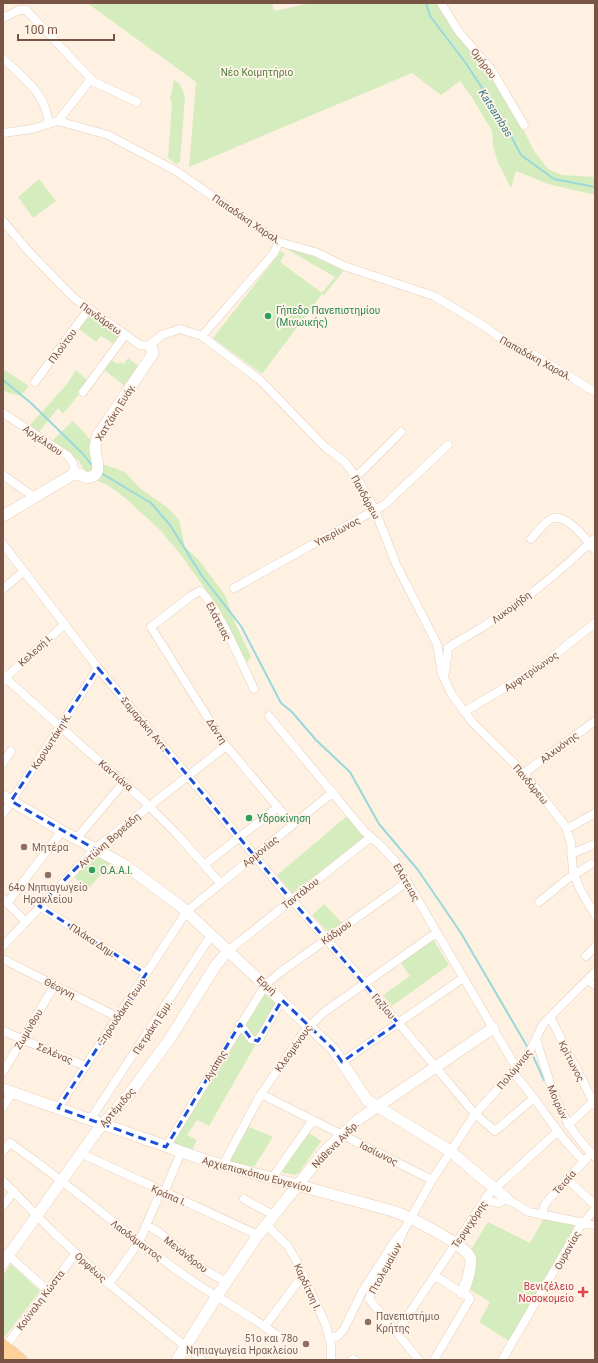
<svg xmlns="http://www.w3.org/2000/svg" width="598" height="1363" font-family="Roboto,sans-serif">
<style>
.green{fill:#d5edbe}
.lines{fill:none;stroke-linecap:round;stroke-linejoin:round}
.stream{stroke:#99d8dd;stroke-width:2}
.street-casing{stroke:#e6cebe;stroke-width:9}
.secondary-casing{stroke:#ebcebb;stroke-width:12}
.primary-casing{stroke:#dcd3cf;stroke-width:13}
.street{stroke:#fff;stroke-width:8}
.secondary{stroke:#fff;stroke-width:11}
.primary{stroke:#ffd198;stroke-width:12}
.marked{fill:none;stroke:#1d4ed8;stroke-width:3;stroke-dasharray:8 5;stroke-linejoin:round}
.leisure-dot{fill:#2e9e5b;stroke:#fff5ea;stroke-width:1.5}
.education-dot{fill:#8d6e63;stroke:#fff5ea;stroke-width:1.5}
.health-dot{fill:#e0444e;stroke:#fff5ea;stroke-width:1.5}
.labels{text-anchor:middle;stroke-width:3.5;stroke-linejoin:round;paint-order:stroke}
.street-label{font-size:10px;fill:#795445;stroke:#fff5ea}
.park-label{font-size:10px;fill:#527a3a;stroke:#fff5ea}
.leisure-label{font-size:10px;fill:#27864d;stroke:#fff5ea;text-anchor:start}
.education-label{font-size:10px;fill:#785e54;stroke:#fff5ea;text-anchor:start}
.health-label{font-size:10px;fill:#be3a42;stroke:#fff5ea;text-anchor:end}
.water-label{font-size:11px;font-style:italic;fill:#377980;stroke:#fff5ea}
</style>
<rect width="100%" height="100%" fill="#fef1e1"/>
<!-- green -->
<path class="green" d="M87 3H272L274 11 311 3H438L486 69 520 123 534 151 548 169 562 175 595 177V195L548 184 516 171 511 188 498 163 493 146 492 131 473 99 460 81 441 95 412 73 189 167 196 82Z
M174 80 180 84 185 96 180 162 176 164 168 158 172 103 170 99Z
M39 179 56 201 33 218 18 197Z
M283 247 323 256 345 269 324 295 322 294 262 374 213 338 281 251 285 254 280 262 322 293 335 277Z
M90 314 122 336 115 345 101 336 96 342 79 329Z
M128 358 140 367 126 387 103 369 110 359 118 364 120 362 124 364Z
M3 369 29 386 20 396 3 391Z
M76 370 89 382 63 414 58 408 39 432 30 425 67 384Z
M73 421 91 440 90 451 96 465 92 474 85 472 79 461 52 441Z
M100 463 125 472 141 489 168 508 179 520 185 547 198 559 225 595 236 625 251 656 245 667 218 607 181 555 160 530 124 497 109 486 96 480Z
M347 816 363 834 364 839 292 893 277 875Z
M96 854 111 863 88 889 74 877Z
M324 904 342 923 328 932 312 915Z
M433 939 449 965 392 1006 383 995 410 976 400 962Z
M264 990 279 1004 209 1126 197 1120 187 1135 197 1140 192 1150 173 1143Z
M247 1126 273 1137 254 1167 231 1162 230 1160Z
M308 1132 321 1141 299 1173 294 1175 281 1172Z
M544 1218 575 1225 561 1253 509 1341 479 1322 490 1302 469 1289 470 1251 488 1222 530 1243Z
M11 1264 40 1291 4 1338 3 1337V1275Z"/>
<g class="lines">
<!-- stream -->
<path class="stream" d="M426 3 430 16 465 62 500 115 521 155 554 179 595 187
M3 380 31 403 83 454 94 468
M101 473 151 503 170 525 202 576 241 626 281 703 292 712 316 740 350 772 379 824 418 870 461 933 528 1048
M532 1054 544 1080"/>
<!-- street casing -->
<g class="street-casing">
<path id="street" d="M441 3 459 32 491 69 524 125
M3 18 19 10H26L94 82 137 102
M3 58C24 80 44 90 49 123
M58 121 91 79
M3 133 32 129 58 121 108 135 176 171 279 242 315 252 344 266 434 296 484 326 511 346 534 355 595 392
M3 221 31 254 74 298 140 345 148 346 162 335 180 329 202 336 260 380 325 447 345 462 361 485 375 510 396 564 437 644 442 674 452 695 473 723 524 773 566 827 571 843 573 872 581 891 595 915
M202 336 274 253 279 242
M35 382 88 310
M83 392 125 335
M3 413 68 456 73 463 75 474
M3 475 34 497
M356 477 401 432
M531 539C537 533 543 523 551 519 566 511 587 541 595 550
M3 544 98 668 283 890 365 983 475 1114 495 1131 534 1098
M234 588 384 505 448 445
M3 589 24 571
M445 673 448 648C460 639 474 633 487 624 526 600 562 570 595 538
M3 676 143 800 176 833 220 883
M3 680 65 624
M254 689C244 668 216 603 200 591L191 596 151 627 223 742 292 824
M464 712 541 666 595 623
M269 716 364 831 378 843 395 861 517 1069
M3 763 11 751
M524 773 595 721
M3 814 98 668
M567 829 595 813
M76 839 124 782
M571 854 595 844
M204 865 278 807
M3 899 25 921
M539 902 566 880 591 864
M7 903 62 831
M39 906 146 974
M3 946 95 849 226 746
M229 950 371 837
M586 956 595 947
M3 959 117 1017
M588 980 595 985
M550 1017 595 1105
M240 1024 251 1039 258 1041 282 1000
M3 1031 85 1066
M536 1039C552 1088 557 1119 595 1157
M342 1062 463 978
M3 1072 54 986
M513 1073C539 1100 556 1135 584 1161
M261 1094 432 1180
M3 1107 13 1092
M58 1108 187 911 333 792
M90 1120 212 934
M568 1125 595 1100
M166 1147 266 984 282 971 407 882
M3 1151 10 1143C67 1182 118 1228 174 1268 207 1293 245 1311 278 1336
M80 1153 258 1235
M223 1165 261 1094 304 1032 323 1013 436 933
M272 1178 313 1120
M567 1179 595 1205
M3 1181 53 1232 109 1284 202 1360
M164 1193 181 1152
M244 1199 273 1215
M485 1200 499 1203 507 1199 529 1212 595 1225
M3 1206 14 1191
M542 1215 544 1206 549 1199 587 1158
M146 1225 159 1232 200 1267 226 1282
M266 1225 287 1245 296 1260 326 1325 331 1345V1360
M403 1232 392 1259 372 1290 369 1299 419 1360
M8 1255 48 1291
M109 1284 139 1242 161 1191
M265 1326 303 1275
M397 1332 488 1195 558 1131
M330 1338 338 1336 344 1329 362 1292 396 1239 404 1230 432 1180 475 1114 524 1060 532 1047 543 1024 595 972
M5 1347 76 1253
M352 1360 353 1359 355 1360
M434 1360 470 1299 469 1297 435 1276
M502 1360 579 1228 595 1209"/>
</g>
<!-- secondary casing -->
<g class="secondary-casing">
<path id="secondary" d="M3 516 72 475 79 474 87 478C105 476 95 458 95 448 95 443 97 439 98 435L150 358 153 353 151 345
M3 796 62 831 125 865 179 905 333 1049 367 1100 450 1151 507 1199
M3 1089 208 1161 393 1211C408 1216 464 1244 470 1257 473 1264 466 1286 462 1293
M3 1263 97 1131 127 1097 169 1040 216 965 229 950
M177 1360 217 1296 258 1235 325 1151 359 1119 493 1028"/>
</g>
<!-- primary casing -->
<g class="primary-casing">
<path id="primary" d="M3 1345 21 1360
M3 1357 7 1360"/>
</g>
<!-- street -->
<use href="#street" class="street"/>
<!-- secondary -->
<use href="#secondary" class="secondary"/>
<!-- primary -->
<use href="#primary" class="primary"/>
</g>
<!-- marked area -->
<path class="marked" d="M98 668 283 890 398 1023 342 1062 333 1049 282 1000 258 1041 251 1039 240 1024 166 1147 58 1108 146 974 39 906 95 849 11 801Z"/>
<!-- markers -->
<g class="leisure-dot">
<circle cx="268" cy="316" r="4"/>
<circle cx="249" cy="818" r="4"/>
<circle cx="92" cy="870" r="4"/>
</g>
<g class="education-dot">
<circle cx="24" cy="847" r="4"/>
<circle cx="48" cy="875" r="4"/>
<circle cx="368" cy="1322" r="4"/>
<circle cx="306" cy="1344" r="4"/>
</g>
<path class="health-dot" d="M581 1286h4v4h4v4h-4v4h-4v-4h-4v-4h4z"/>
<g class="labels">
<!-- street labels -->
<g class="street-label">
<text transform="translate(484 63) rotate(53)" y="4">Ομήρου</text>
<text transform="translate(247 219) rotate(34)" y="4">Παπαδάκη Χαραλ.</text>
<text transform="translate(101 318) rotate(35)" y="4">Πανδάρεω</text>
<text transform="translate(62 346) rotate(-54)" y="4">Πλούτου</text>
<text transform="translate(536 358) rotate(29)" y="4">Παπαδάκη Χαραλ.</text>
<text transform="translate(115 412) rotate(-58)" y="4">Χατζάκη Ευάγ.</text>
<text transform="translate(43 440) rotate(34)" y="4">Αρχέλαου</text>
<text transform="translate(366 497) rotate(61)" y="4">Πανδάρεω</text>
<text transform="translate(337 531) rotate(-29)" y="4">Υπερίωνος</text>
<text transform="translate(511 607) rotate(-37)" y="4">Λυκομήδη</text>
<text transform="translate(219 621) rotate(62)" y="4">Ελάτειας</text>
<text transform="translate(35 650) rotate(-42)" y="4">Κελεσή Ι.</text>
<text transform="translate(531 671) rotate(-34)" y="4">Αμφιτρύωνος</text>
<text transform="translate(145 724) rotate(50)" y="4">Σαμαράκη Αντ.</text>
<text transform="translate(217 731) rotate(57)" y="4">Δάντη</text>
<text transform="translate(51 741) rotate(-57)" y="4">Καρυωτάκη Κ.</text>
<text transform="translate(559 747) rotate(-37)" y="4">Αλκυόνης</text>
<text transform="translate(116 775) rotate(41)" y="4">Καντιάνα</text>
<text transform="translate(531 784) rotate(50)" y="4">Πανδάρεω</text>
<text transform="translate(109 840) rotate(-41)" y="4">Αντώνη Βορεάδη</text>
<text transform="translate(260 851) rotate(-39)" y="4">Αρμονίας</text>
<text transform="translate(407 882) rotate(60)" y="4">Ελάτειας</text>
<text transform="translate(300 893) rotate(-38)" y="4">Ταντάλου</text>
<text transform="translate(336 932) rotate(-35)" y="4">Κάδμου</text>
<text transform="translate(93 940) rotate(33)" y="4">Πλάκα Δημ.</text>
<text transform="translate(267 985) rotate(43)" y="4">Ερμή</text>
<text transform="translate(60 988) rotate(27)" y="4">Θέογνη</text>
<text transform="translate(384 1006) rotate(50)" y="4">Γαζίου</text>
<text transform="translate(122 1010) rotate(-56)" y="4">Ξηρουδάκη Γεωρ.</text>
<text transform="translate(152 1027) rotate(-57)" y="4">Πετράκη Εμμ.</text>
<text transform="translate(28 1029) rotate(-59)" y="4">Ζωμίνθου</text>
<text transform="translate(293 1048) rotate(-54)" y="4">Κλεομένους</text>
<text transform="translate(55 1053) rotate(23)" y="4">Σελένας</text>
<text transform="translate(572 1061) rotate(63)" y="4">Κρίτωνος</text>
<text transform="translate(215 1065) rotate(-59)" y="4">Αγάπης</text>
<text transform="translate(514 1069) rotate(-51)" y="4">Πολύμνιας</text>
<text transform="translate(558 1102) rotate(66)" y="4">Μοιρών</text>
<text transform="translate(117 1107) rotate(-49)" y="4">Αρτέμιδος</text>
<text transform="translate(335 1144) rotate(-45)" y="4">Νάθενα Ανδρ.</text>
<text transform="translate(379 1153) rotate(27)" y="4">Ιασίωνος</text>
<text transform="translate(257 1174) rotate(15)" y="4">Αρχιεπισκόπου Ευγενίου</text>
<text transform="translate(564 1182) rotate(-48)" y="4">Τεισία</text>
<text transform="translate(169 1195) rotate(24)" y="4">Κράπα Ι.</text>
<text transform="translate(469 1224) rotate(-56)" y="4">Τερψιχόρης</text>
<text transform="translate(137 1240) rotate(37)" y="4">Λαοδάμαντος</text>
<text transform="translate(567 1250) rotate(-61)" y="4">Ουρανίας</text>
<text transform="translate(186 1254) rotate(38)" y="4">Μενάνδρου</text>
<text transform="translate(91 1267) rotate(42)" y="4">Ορφέως</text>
<text transform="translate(385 1268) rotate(-61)" y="4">Πτολεμαίων</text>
<text transform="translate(308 1287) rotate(65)" y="4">Καρδίτση Ι.</text>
<text transform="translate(40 1300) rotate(-53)" y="4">Κούναλη Κώστα</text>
</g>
<!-- park labels -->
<g class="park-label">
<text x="257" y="76">Νέο Κοιμητήριο</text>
</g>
<!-- leisure labels -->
<g class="leisure-label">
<text x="276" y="314">Γήπεδο Πανεπιστημίου<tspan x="276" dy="12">(Μινωικής)</tspan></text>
<text x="257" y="822">Υδροκίνηση</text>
<text x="100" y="874">Ο.Α.Α.Ι.</text>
</g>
<!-- education labels -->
<g class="education-label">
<text x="32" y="851">Μητέρα</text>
<text x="48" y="891" text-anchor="middle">64ο Νηπιαγωγείο<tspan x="48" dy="12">Ηρακλείου</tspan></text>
<text x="376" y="1320">Πανεπιστήμιο<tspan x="376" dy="12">Κρήτης</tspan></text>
<text x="298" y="1342" text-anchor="end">51ο και 78ο<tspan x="298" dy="12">Νηπιαγωγεία Ηρακλείου</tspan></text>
</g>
<!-- health labels -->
<g class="health-label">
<text x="574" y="1290">Βενιζέλειο<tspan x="574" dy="12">Νοσοκομείο</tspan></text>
</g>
<!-- water labels -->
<g class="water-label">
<text transform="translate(496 113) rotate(58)" y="4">Katsambas</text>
</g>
</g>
<!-- border -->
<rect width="598" height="1363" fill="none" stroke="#795445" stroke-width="8"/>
<!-- scale -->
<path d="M18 34v6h96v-6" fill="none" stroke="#795445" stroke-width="2"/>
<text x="24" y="34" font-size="12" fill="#795445" stroke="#fff5ea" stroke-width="3" paint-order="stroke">100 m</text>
</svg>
